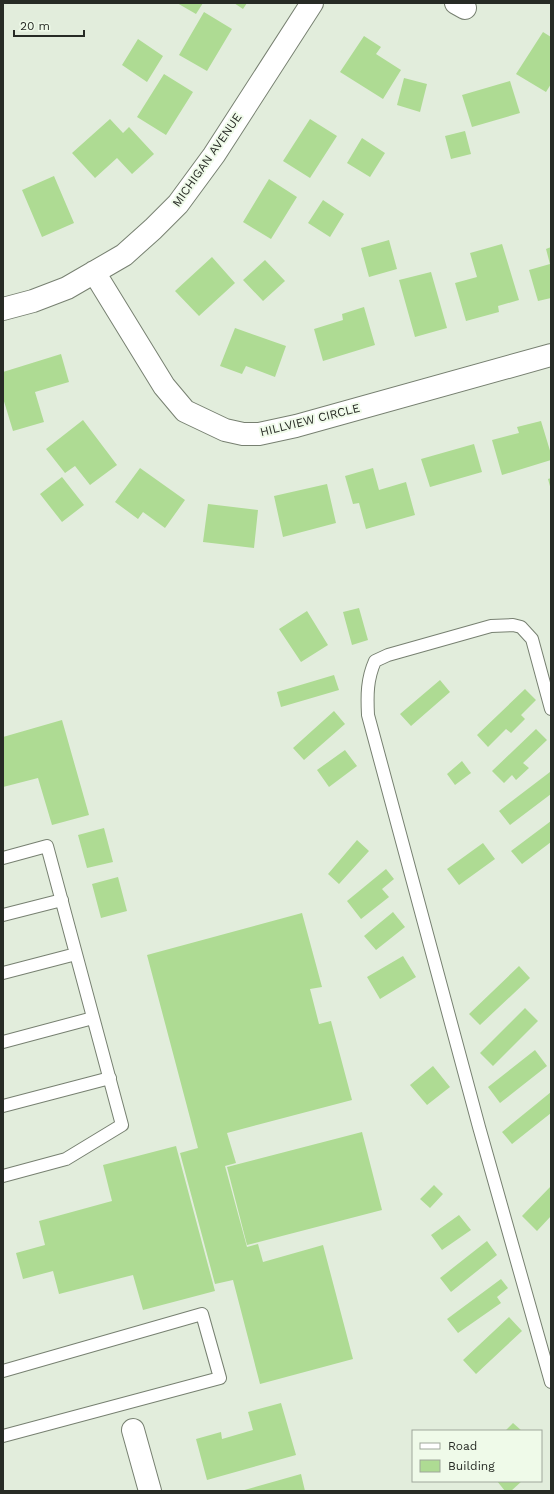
<svg xmlns="http://www.w3.org/2000/svg" width="554" height="1494" font-family="'Work Sans',sans-serif">
<style>
.building{fill:#aedb93}
.lines{fill:none;stroke-linecap:round;stroke-linejoin:round}
.lane-casing{stroke:#778071;stroke-width:14}
.street-casing{stroke:#778071;stroke-width:24}
.lane{stroke:#fff;stroke-width:12}
.street{stroke:#fff;stroke-width:22}
.labels{text-anchor:middle;stroke-width:4;stroke-linejoin:round;paint-order:stroke}
.street-label{font-size:12px;fill:#272b25;stroke:#effae9}
</style>
<rect width="100%" height="100%" fill="#e2eddc"/>
<!-- building -->
<path class="building" d="M177 3H203L196 14Z
M234 3H247L243 9Z
M204 12 232 29 207 71 179 55Z
M543 32 551 37V84L546 92 516 74Z
M364 36 381 47 376 54 401 70 383 99 340 72Z
M138 39 163 56 147 82 122 65Z
M164 74 193 92 166 135 137 117Z
M404 78 427 84 420 112 397 105Z
M510 81 520 113 472 127 462 95Z
M110 119 123 133 129 127 154 154 132 174 117 158 95 178 72 153Z
M310 119 337 136 310 178 283 161Z
M465 131 471 154 451 159 445 136Z
M362 138 385 153 370 177 347 163Z
M54 176 74 223 42 237 22 190Z
M269 179 297 197 271 239 243 222Z
M323 200 344 214 330 237 308 223Z
M389 240 397 269 369 277 361 248Z
M502 244 519 300 498 306 499 312 466 321 455 283 477 277 470 253Z
M551 247V298L538 301 529 270 550 264 546 249Z
M212 257 235 283 199 316 175 291Z
M265 260 285 281 263 301 243 280Z
M431 272 447 328 415 337 399 280Z
M364 307 375 345 323 361 314 329 343 320 342 314Z
M235 328 286 346 275 377 246 366 242 374 220 366Z
M61 354 69 382 35 392 44 422 13 431 3 398V372Z
M83 420 117 465 90 485 75 466 65 473 46 449Z
M541 421 551 454V460L502 475 492 440 519 433 517 427Z
M474 444 482 472 430 487 421 459Z
M140 468 185 500 165 528 143 512 138 519 115 502Z
M373 468 379 490 406 482 415 515 366 529 359 503 353 504 345 476Z
M62 477 84 505 62 522 40 494Z
M551 478V490L548 479Z
M327 484 336 523 283 537 274 496Z
M208 504 258 510 254 548 203 542Z
M359 608 368 640 352 645 343 612Z
M307 611 328 645 301 662 279 629Z
M334 675 339 690 281 707 277 692Z
M440 680 450 692 411 726 400 714Z
M525 689 536 700 521 715 525 719 511 733 506 729 488 747 477 735Z
M334 711 345 724 304 760 293 748Z
M62 720 89 815 52 825 38 778 3 787V737Z
M536 729 547 740 523 763 529 768 516 780 512 775 504 783 492 771Z
M345 750 357 766 329 787 317 770Z
M462 761 471 773 455 785 447 774Z
M550 772 551 794 510 825 499 811Z
M551 821V842L522 864 511 851Z
M104 828 113 862 87 868 78 835Z
M357 840 369 851 339 884 328 874Z
M483 843 495 859 459 885 447 869Z
M386 869 394 879 382 889 389 897 361 919 347 901Z
M118 877 127 911 101 918 92 884Z
M393 912 405 927 376 950 364 936Z
M302 913 322 987 310 989 319 1024 331 1021 352 1100 227 1133 236 1163 225 1166 247 1247 258 1244 263 1262 323 1245 353 1359 260 1384 233 1280 215 1284 180 1153 198 1148 147 955Z
M403 956 416 977 380 999 367 977Z
M519 966 530 978 480 1025 469 1014Z
M525 1008 538 1021 493 1066 480 1053Z
M535 1050 547 1066 500 1103 488 1087Z
M433 1066 450 1087 427 1105 410 1085Z
M551 1092V1113L512 1144 502 1132Z
M362 1132 382 1210 247 1245 227 1167Z
M176 1146 215 1291 143 1310 133 1275 59 1294 53 1271 23 1279 16 1253 45 1245 39 1221 112 1201 103 1165Z
M434 1185 443 1194 430 1208 420 1199Z
M551 1186V1216L537 1231 522 1216Z
M459 1215 471 1230 442 1250 431 1235Z
M487 1241 497 1255 451 1292 440 1278Z
M501 1279 508 1288 497 1297 501 1303 458 1333 447 1319Z
M509 1317 522 1331 476 1374 463 1360Z
M281 1403 296 1455 207 1480 196 1439 221 1432 222 1439 253 1430 248 1412Z
M513 1423 522 1431H505Z
M301 1474 305 1491H241Z
M497 1481H522L511 1491H505Z"/>
<g class="lines">
<!-- lane casing -->
<g class="lane-casing">
<path id="lane" d="M551 709 532 639 521 627 513 625 491 626 388 655 375 661C367 679 367 695 368 715L479 1127 551 1382
M3 858 47 846 122 1125 66 1159 3 1176
M3 915 62 900
M3 973 76 954
M3 1042 93 1018
M3 1106 110 1078
M3 1371 202 1314 220 1378 3 1436"/>
</g>
<!-- street casing -->
<g class="street-casing">
<path id="street" d="M456 3 465 8
M94 272 164 386 185 411 225 430 243 434H259L296 426 551 355
M3 309 33 301 67 288 124 255 153 229 178 204 214 155 312 3
M133 1430 150 1491"/>
</g>
<!-- lane -->
<use href="#lane" class="lane"/>
<!-- street -->
<use href="#street" class="street"/>
</g>
<g class="labels">
<!-- street labels -->
<g class="street-label">
<text transform="translate(207 160) rotate(-55)" y="4">MICHIGAN AVENUE</text>
<text transform="translate(310 420) rotate(-14)" y="4">HILLVIEW CIRCLE</text>
</g>
</g>
<!-- border -->
<rect width="554" height="1494" fill="none" stroke="#272b25" stroke-width="8"/>
<!-- legend -->
<rect x="412" y="1430" width="130" height="52" fill="#effae9" stroke="#9fa79b"/>
<rect x="420" y="1443" width="20" height="6" fill="#ffffff" stroke="#9fa79b"/>
<text x="448" y="1450" font-size="12" fill="#272b25">Road</text>
<rect x="420" y="1460" width="20" height="12" fill="#aedb93" stroke="#9fa79b"/>
<text x="448" y="1470" font-size="12" fill="#272b25">Building</text>
<!-- scale -->
<path d="M14 30v6h70v-6" fill="none" stroke="#272b25" stroke-width="2"/>
<text x="20" y="30" font-size="12" fill="#272b25" stroke="#effae9" stroke-width="3" paint-order="stroke">20 m</text>
</svg>
